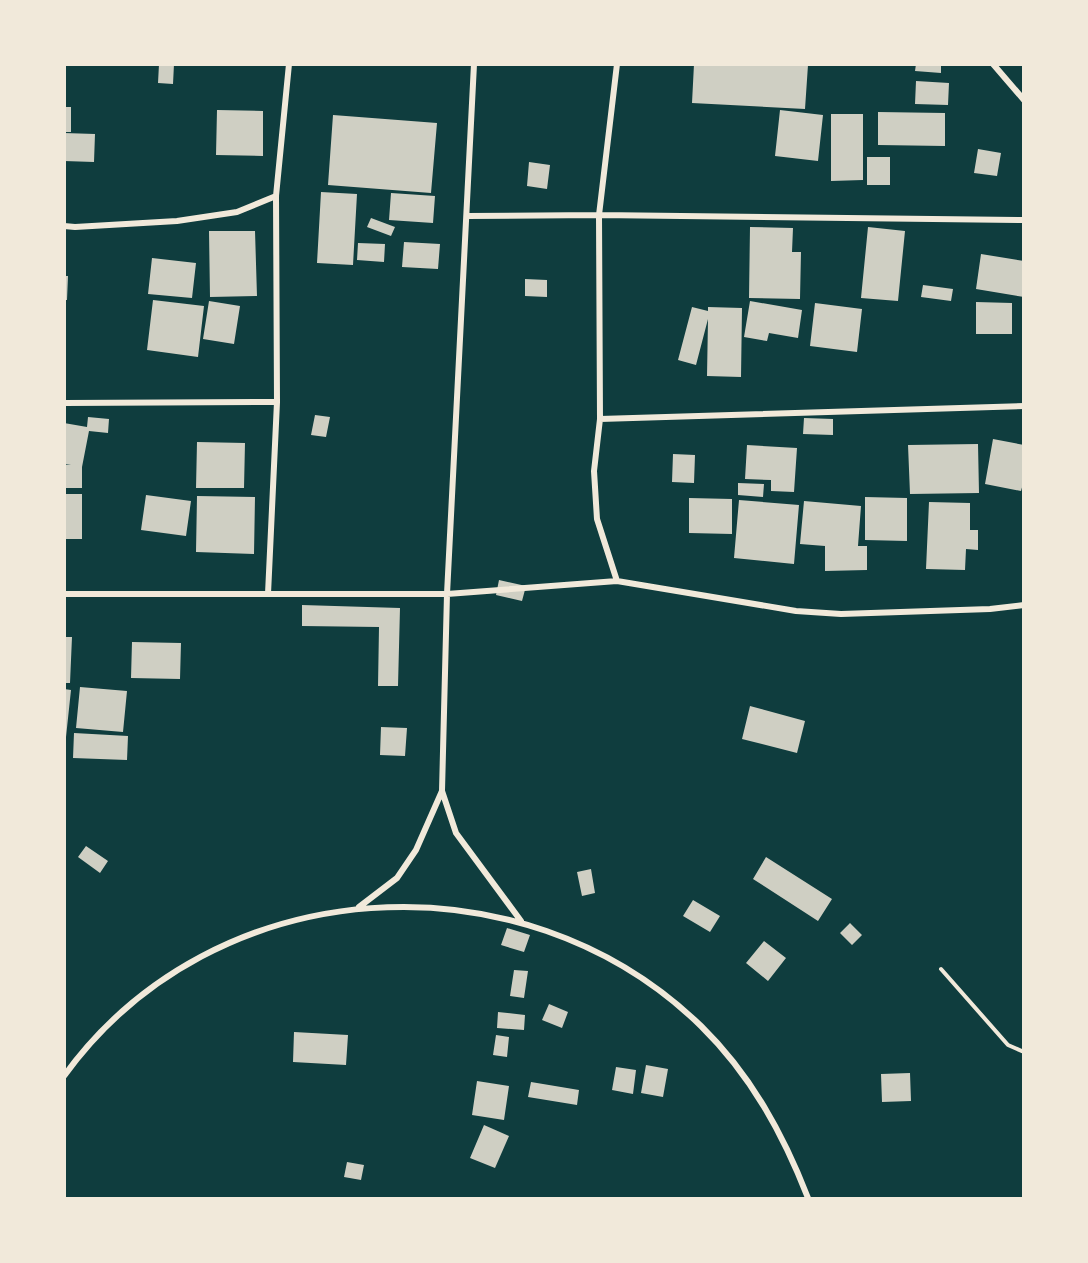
<svg xmlns="http://www.w3.org/2000/svg" width="1088" height="1263" font-family="'Zilla Slab',serif">
<style>
.building{fill:#cfcfc3}
.lines{fill:none;stroke-linecap:round;stroke-linejoin:round}
.path{stroke:#f1e9da;stroke-width:4}
.minor{stroke:#f1e9da;stroke-width:6}
</style>
<rect width="100%" height="100%" fill="#0f3d3e"/>
<!-- building -->
<path class="building" d="M159 64H174L173 84 158 83Z
M694 64 808 65 805 109 692 103Z
M916 64H941V73L915 71Z
M916 81 949 83 948 105 915 104Z
M64 107H71V132H64Z
M217 110 263 111V156L216 155Z
M780 110 823 115 818 161 775 156Z
M878 112 945 113V146L878 145Z
M831 114H863V180L831 181Z
M333 115 437 123 431 193 328 185Z
M64 133 95 134 94 162 64 161Z
M978 149 1001 153 997 176 974 173Z
M867 157H890V185H867Z
M529 162 550 165 547 189 527 186Z
M321 192 357 194 353 265 317 263Z
M391 193 435 196 433 223 389 220Z
M371 218 395 227 391 236 367 227Z
M750 227 793 228 792 252H801L800 299 749 298Z
M868 227 905 231 898 301 861 298Z
M209 231H255L257 296 210 297Z
M404 242 440 244 438 269 402 267Z
M358 243 385 244 384 262 357 260Z
M981 254 1024 261V297L976 289Z
M152 258 196 263 192 298 148 294Z
M64 276H68L67 300H64Z
M525 279 547 280V297L525 296Z
M923 285 953 289 951 301 921 297Z
M153 300 204 306 198 357 147 350Z
M209 301 240 306 234 344 203 339Z
M750 301 802 310 798 338 769 333 767 341 744 337Z
M976 302 1012 303V334H976Z
M815 303 862 309 857 352 810 346Z
M692 307 708 311V307L742 308 741 377 707 376 708 319 696 365 678 360Z
M315 415 330 417 326 437 311 435Z
M88 417 109 419 108 433 89 431 82 467V488H64V465H71L64 464V423L87 427Z
M804 418 833 419V435L803 434Z
M993 439 1024 445V480L1021 491 985 484Z
M197 442 245 443 244 488H196Z
M978 444 979 493 910 494 908 445Z
M747 445 797 448 794 492 771 491V480L745 479Z
M673 454 695 455 694 483 672 482Z
M738 483 764 484 763 497 738 495Z
M64 494H82V539H64Z
M146 495 191 501 186 536 141 530Z
M197 496 255 497 254 554 196 552Z
M865 497 907 498V541L865 540Z
M689 498 732 499V534L689 533Z
M739 500 799 505 794 564 734 558Z
M804 501 861 506 858 546H867V570L825 571V546L800 544Z
M929 502 970 503V530H978V550L966 549 965 570 926 569Z
M499 580 526 586 522 601 496 595Z
M302 605 400 608 398 686H378L379 627 302 626Z
M64 637H72L70 683H64Z
M132 642 181 643 180 679 131 678Z
M80 687 127 691 123 732 76 728Z
M64 689 71 690 66 737H64Z
M750 706 805 721 797 753 742 739Z
M381 727 407 728 405 756 380 755Z
M74 733 128 736 127 760 73 758Z
M86 846 108 861 100 873 78 857Z
M766 857 832 899 818 921 753 879Z
M591 869 595 893 582 896 577 872Z
M693 900 720 916 710 932 683 916Z
M850 923 862 935 852 945 840 933Z
M507 928 530 935 524 952 501 945Z
M764 941 786 958 768 981 746 963Z
M514 970 528 971 524 998 510 996Z
M549 1004 568 1012 562 1028 542 1020Z
M498 1012 525 1015 524 1030 497 1028Z
M294 1032 348 1035 346 1065 293 1062Z
M496 1035 509 1037 507 1057 493 1055Z
M646 1065 668 1069 663 1097 641 1093Z
M616 1067 636 1070 633 1094 612 1090Z
M910 1073 911 1101 882 1102 881 1074Z
M477 1081 509 1086 504 1120 472 1115Z
M531 1082 579 1090 577 1105 528 1097Z
M484 1125 509 1136 495 1168 470 1158Z
M347 1162 364 1165 361 1180 344 1177Z"/>
<g class="lines">
<!-- path -->
<path class="path" d="M941 969 1008 1045 1024 1052"/>
<!-- minor -->
<path class="minor" d="M474 64 447 594 442 791 456 833 521 921
M993 64 1024 100
M467 216 599 215 1024 220
M64 226 75 227 177 221 237 212 276 196
M64 403 277 402
M600 419 1024 406
M617 581 796 611 841 614 990 609 1024 605
M64 594H447L617 581 597 519 594 471 600 419 599 215 617 64
M268 594 277 402 276 196 289 64
M359 907 397 878 416 850 442 791
M64 1076C213 870 521 851 701 1026 751 1075 783 1134 808 1198"/>
</g>
<!-- border -->
<rect width="1088" height="1263" fill="none" stroke="#f1e9da" stroke-width="132"/>
</svg>
